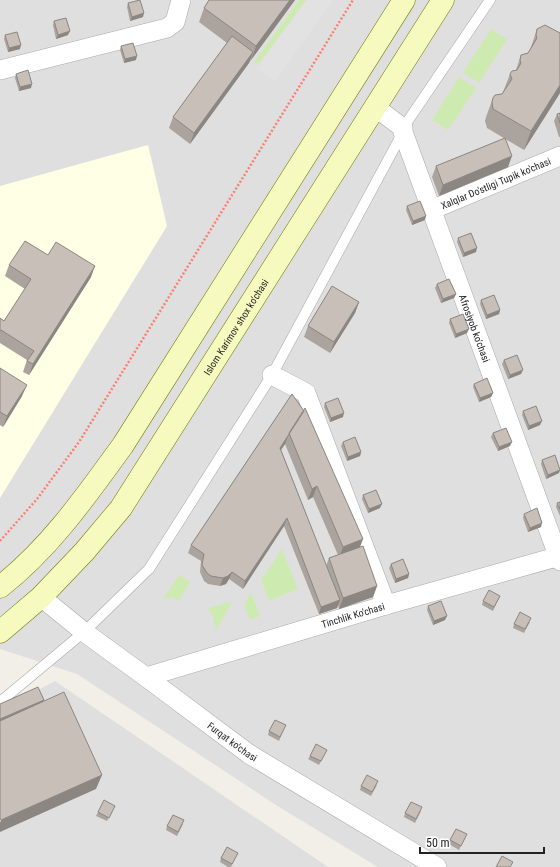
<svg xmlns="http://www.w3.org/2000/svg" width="560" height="867" font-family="'Roboto Condensed',sans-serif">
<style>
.residential{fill:#e0dfdf}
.education{fill:#ffffe5}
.grass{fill:#cdebb0}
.parking{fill:#e2e2e2}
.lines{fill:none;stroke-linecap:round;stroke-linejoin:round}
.lane-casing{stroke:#a9a9a9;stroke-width:11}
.street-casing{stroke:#a9a9a9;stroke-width:20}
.secondary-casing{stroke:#707d05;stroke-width:23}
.path{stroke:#fa8072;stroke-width:2.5;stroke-dasharray:2 2;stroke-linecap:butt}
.lane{stroke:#fff;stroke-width:10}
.street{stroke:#fff;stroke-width:19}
.secondary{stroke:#f7fabf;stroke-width:22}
.wall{fill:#aba49e;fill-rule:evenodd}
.shaded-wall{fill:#8b8681}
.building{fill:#c7bfb8;stroke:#8b8681}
.labels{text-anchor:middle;stroke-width:3;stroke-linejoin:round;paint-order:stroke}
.street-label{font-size:10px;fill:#222;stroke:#fff}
</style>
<rect width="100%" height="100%" fill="#f2efe9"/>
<!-- residential -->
<path class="residential" d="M0 0H560V867H378L279 807 77 674 0 649Z
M55 681 328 867H0V710Z"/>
<!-- education -->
<path class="education" d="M148 145 167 226 0 498V186Z"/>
<!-- grass -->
<path class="grass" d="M299 0H306L258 65 254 62Z
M491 29 507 39 479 83 463 72Z
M459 77 476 88 448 130 432 120Z
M282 549 298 589 269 601 261 580Z
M179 575 190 582 179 601 172 597 163 599Z
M251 592 260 616 250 620 244 605Z
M233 601 216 630 213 617 208 608Z"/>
<!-- parking -->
<path class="parking" d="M307 0H333L275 81 257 68Z"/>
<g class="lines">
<!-- lane casing -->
<g class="lane-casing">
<path id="lane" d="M403 128 490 0
M0 702 84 632 149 569 272 375 403 132"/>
</g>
<!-- street casing -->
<g class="street-casing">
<g id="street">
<path d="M0 70 167 28 175 22 181 0"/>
<path id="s1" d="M375 107 403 128V132L560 561"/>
<path id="s2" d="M431 210 560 156"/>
<path d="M272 375 306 393 386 605"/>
<path id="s3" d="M41 597 84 632 146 677 249 754 437 867"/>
<path id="s4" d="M146 677 386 605 560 556"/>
</g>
</g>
<!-- secondary casing -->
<g class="secondary-casing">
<g id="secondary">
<path d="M0 587C50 548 86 496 123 445L404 0"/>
<path id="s5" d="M0 632 41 597 84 552 121 508 443 0"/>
</g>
</g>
<!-- path -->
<path class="path" d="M0 541 37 499 79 442 353 0"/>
<!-- lane -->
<use href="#lane" class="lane"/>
<!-- street -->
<use href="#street" class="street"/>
<!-- secondary -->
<use href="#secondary" class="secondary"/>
</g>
<!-- wall -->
<path class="wall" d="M209 0H295L251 60 249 63 190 144 169 128 173 117 227 43 199 22 204 8Z
M128 3 143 17 130 21 127 7Z
M54 21 68 35 56 39 53 25Z
M537 29 560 93 524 150 487 128 485 121 486 117 493 98 502 94 503 92 510 74 516 70 521 55 528 53 530 50Z
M5 35 20 49 8 52 4 39Z
M121 46 136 60 124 63 120 50Z
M16 74 31 88 19 91 15 78Z
M560 113V137H559L554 121 557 114Z
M436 166 508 167 439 196 432 177Z
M407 206 425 220 412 225 406 210Z
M458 238 476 252 463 257 457 242Z
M48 255 91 277 29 375 23 372 27 360 0 343V318L4 321 25 289 5 276 9 265Z
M437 284 456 294 454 298 441 303 435 288Z
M481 300 500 310 499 314 486 319 480 304Z
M359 302 355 313 330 353 304 337 308 326Z
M450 319 467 333 455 338 449 323Z
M504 360 521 374 508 379 502 364Z
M0 368 22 396 3 427 0 425Z
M474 384 493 393 491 397 479 402 473 387Z
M292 394 360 547 377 586 373 597 339 609 338 605 337 608 319 614 284 526 243 589 229 579 226 584 220 586 208 584 204 581 200 572 201 561 188 553 191 545ZM285 444 308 500 313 497 338 555 329 558 326 566 281 450Z
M325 403 343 417 330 422 324 407Z
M523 411 540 425 528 430 522 415Z
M493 433 510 446 498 451 491 437Z
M343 442 361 452 360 456 347 461 341 446Z
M542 460 560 468 559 473 546 479 541 464Z
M363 495 380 508 368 513 362 499Z
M560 502V516L556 507 557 503Z
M524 514 541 527 528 532 523 518Z
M391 564 409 574 408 578 395 583 389 568Z
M500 596 493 611 482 605 483 601Z
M428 606 445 620 433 625 427 610Z
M530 622 524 633 513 628 514 624Z
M284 729 279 741 268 735 269 731Z
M327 750 319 765 308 759 310 756Z
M377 785 371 796 360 790 361 786Z
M115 806 107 821 96 816 98 812Z
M421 811 415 823 404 817 405 813Z
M183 824 177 836 166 830 167 826Z
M465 838 459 850 449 844 450 840Z
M238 853 231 867H228L220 862 221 858Z"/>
<!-- shaded-wall -->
<path class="shaded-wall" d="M290 0H295L251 60 256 46Z
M144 13 143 17 130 21 132 17Z
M70 31 68 35 56 39 58 35Z
M21 45 20 49 8 52 9 48Z
M253 52 249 63 190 144 194 133Z
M137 56 136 60 124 63 125 59Z
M32 84 31 88 19 91 20 87Z
M560 85V93L524 150 531 131Z
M512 156 508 167 439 196 443 185Z
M426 216 425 220 412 225 413 221Z
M477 248 476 252 463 257 464 253Z
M95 266 91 277 29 375 33 364Z
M456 294 454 298 441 303 443 299Z
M359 302 355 313 330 353 334 342Z
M500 310 499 314 486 319 487 315Z
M469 329 467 333 455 338 456 334Z
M523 370 521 374 508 379 510 375Z
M27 385 22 396 3 427 7 416Z
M493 393 491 397 479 402 480 398Z
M344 413 343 417 330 422 331 418Z
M542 421 540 425 528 430 529 426Z
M288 436 285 444 277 456 280 448Z
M512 442 510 446 498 451 499 447Z
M361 452 360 456 347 461 348 457Z
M560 470 559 473 546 479 548 475Z
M317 486 313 497 308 500 312 489Z
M382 504 380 508 368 513 369 509Z
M287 518 284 526 243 589 245 581Z
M542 523 541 527 528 532 530 528Z
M363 539 359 550 339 558 343 547Z
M232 572 229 579 226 584 220 586 223 578Z
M409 574 408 578 395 583 396 579Z
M377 586 373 597 339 609 343 598Z
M340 600 337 608 319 614 321 607Z
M447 616 445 620 433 625 434 621Z
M44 700 41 707 0 725V719Z
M102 775 96 789 0 832V823L1 820Z"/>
<!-- building -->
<path class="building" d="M140 0 144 13 132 17 128 3Z
M209 0H290L256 46 204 8Z
M66 18 70 31 58 35 54 21Z
M545 25 560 33V85L531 131 493 109 492 102 493 98 495 95 502 94 512 79 510 74 512 71 517 70 521 63 520 60 521 55 528 53 537 38 536 35 537 29Z
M17 32 21 45 9 48 5 35Z
M232 36 253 52 194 133 173 117Z
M133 43 137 56 125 59 121 46Z
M28 70 32 84 20 87 16 74Z
M560 113V123L557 114Z
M505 138 512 156 443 185 436 166Z
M420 201 426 216 413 221 407 206Z
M471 233 477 248 464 253 458 238Z
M25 241 48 255 56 242 95 266 33 364 27 361 34 351 1 330 0 331V318L4 321 31 279 9 265Z
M449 279 456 294 443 299 437 284Z
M332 286 359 302 334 342 308 326Z
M494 295 500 310 487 315 481 300Z
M463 314 469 329 456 334 450 319Z
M517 355 523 370 510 375 504 360Z
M0 368 27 385 7 416 0 412Z
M487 378 493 393 480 398 474 384Z
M292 394 304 411 280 448 340 600 321 607 287 518 245 581 232 572 228 576 223 578 211 576 207 573 202 565 204 554 191 545Z
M338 398 344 413 331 418 325 403Z
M536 406 542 421 529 426 523 411Z
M305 408 363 539 343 547 317 486 312 489 289 433Z
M506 428 512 442 499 447 493 433Z
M355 437 361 452 348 457 343 442Z
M555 455 560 470 548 475 542 460Z
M376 490 382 504 369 509 363 495Z
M560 502V509L557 503Z
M537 508 542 523 530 528 524 514Z
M363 546 377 586 343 598 329 558Z
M403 559 409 574 396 579 391 564Z
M489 590 500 596 494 607 483 601Z
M441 601 447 616 434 621 428 606Z
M520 612 531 618 525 629 514 624Z
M38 687 44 700 0 719V704Z
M64 692 102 775 1 820 0 818V721Z
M275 720 286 725 280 737 269 731Z
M316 744 327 750 321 761 310 756Z
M367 775 378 781 372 792 361 786Z
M104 800 115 806 109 818 98 812Z
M411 802 422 807 416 819 405 813Z
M173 815 184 820 178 832 167 826Z
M456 829 467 834 461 846 450 840Z
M227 847 238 853 232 864 221 858Z
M502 856 513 862 510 867H496Z"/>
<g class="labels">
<!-- street labels -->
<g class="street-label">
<text dy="4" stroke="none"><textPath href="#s2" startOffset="70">Xalqlar Do'stligi Tupik ko'chasi</textPath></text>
<text dy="4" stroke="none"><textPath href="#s5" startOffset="388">Islom Karimov shox ko'chasi</textPath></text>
<text dy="4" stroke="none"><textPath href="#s1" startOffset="248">Afrosiyob ko'chasi</textPath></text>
<text dy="4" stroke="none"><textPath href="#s4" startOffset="216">Tinchlik Ko'chasi</textPath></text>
<text dy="4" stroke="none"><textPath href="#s3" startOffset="240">Furqat ko'chasi</textPath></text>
</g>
</g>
<!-- scale -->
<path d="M420 847v6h124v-6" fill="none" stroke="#222222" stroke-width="2"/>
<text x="426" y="847" font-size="12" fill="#222222" stroke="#ffffff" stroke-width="3" paint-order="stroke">50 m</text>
</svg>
